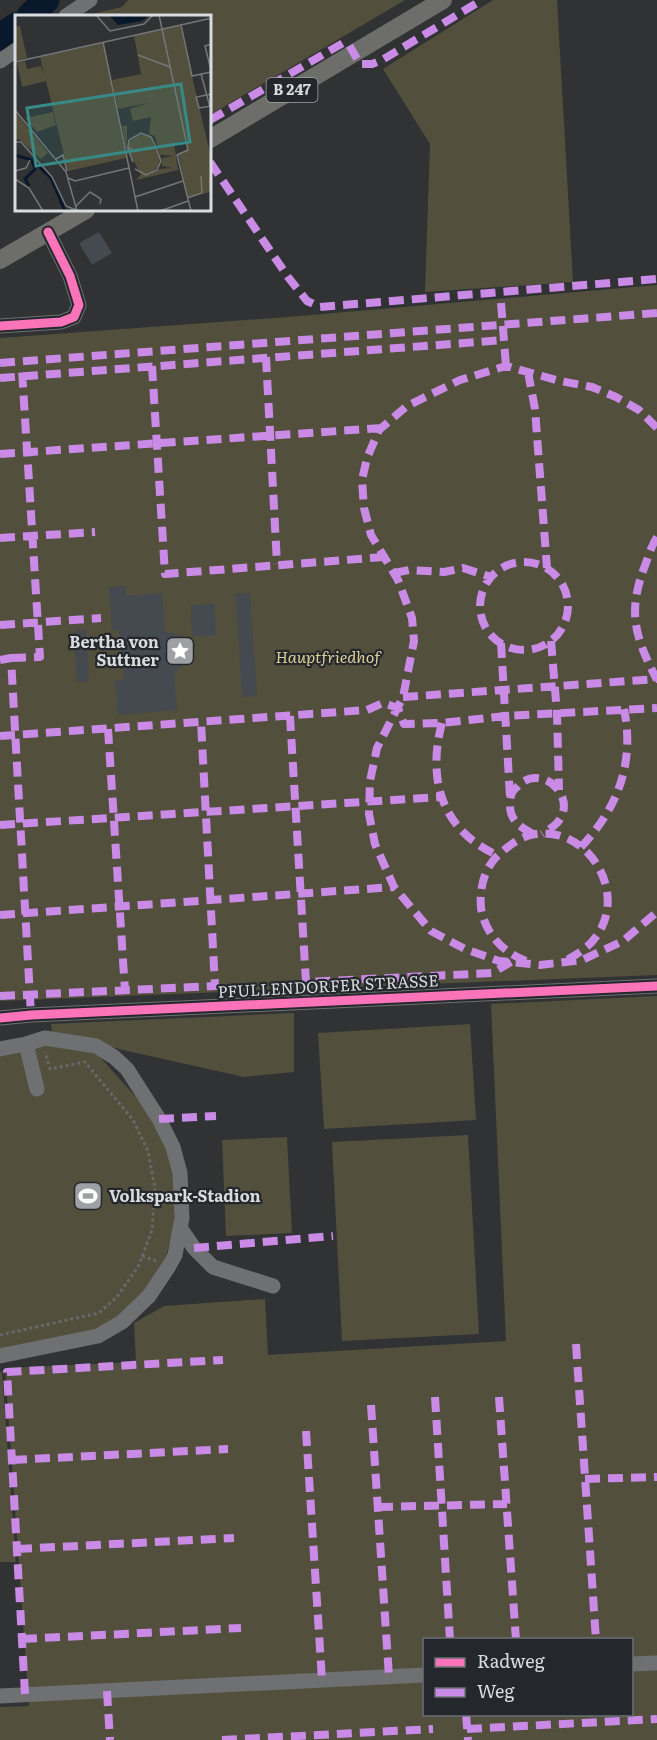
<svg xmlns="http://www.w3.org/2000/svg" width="657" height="1740" font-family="Literata,serif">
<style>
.green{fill:#534f3d;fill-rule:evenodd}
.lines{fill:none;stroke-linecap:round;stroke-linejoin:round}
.river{stroke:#09182a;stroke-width:27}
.building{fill:#454a50}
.path{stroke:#67686a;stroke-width:3;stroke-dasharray:3 3;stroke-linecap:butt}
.minor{stroke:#6e7072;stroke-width:15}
.major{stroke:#6d6e69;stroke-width:18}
.quiet{stroke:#ca8be6;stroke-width:8;stroke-dasharray:15 8;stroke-linecap:butt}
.cycleway-casing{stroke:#24282c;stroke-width:13}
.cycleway{stroke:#fb73b8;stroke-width:9}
.labels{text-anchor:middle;stroke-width:4.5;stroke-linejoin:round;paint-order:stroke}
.shield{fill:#24282c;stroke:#a3a6a9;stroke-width:1.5}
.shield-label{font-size:15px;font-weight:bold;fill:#d9dcdf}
.poi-label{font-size:16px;font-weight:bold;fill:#d9dcdf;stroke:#24282c;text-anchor:end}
.park-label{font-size:16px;font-style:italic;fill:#dbce95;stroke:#24282c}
.street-label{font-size:16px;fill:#d9dcdf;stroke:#24282c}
.inset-river{fill:none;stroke:#09182a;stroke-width:3}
.inset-road{fill:none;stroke:#747678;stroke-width:1.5}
.view{fill:#378a85;fill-opacity:0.15;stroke:#378a85;stroke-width:3}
.inset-edge{fill:none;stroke:#d9dcdf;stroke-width:3}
</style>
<rect width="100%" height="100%" fill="#303234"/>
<!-- green -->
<path class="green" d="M128 0H405L210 115V16H91L96 13 122 7Z
M493 0H557L573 282 425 292 430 144 383 69Z
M657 285V975L0 1001V338L288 317Z
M657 996V1740H0V1707L29 1706 5 1368 136 1362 134 1323 164 1306 265 1299 268 1355 506 1341 491 1004ZM424 1640H632V1714H424Z
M294 1013V1072L244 1077 123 1050 52 1032 51 1024Z
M470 1024 476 1120 324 1129 318 1033Z
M50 1043 93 1053 101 1058 142 1104 164 1139 176 1187 174 1225 167 1253 158 1272 134 1306 90 1334 0 1352V1054Z
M468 1135 479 1334 342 1341 332 1142Z
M287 1137 292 1233 226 1236 222 1140Z
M0 1372H2L16 1562H0Z"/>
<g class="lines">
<!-- river -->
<path class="river" d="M30 16 46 0
M0 37 16 26"/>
</g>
<!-- building -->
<path class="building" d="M99 232 112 253 92 265 79 243Z
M125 586 126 596 162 593 165 631 181 636 186 652 183 663 174 675 177 710 118 715 115 681 124 680 119 630H112L109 587Z
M250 593 257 696 242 697 236 594Z
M214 604 216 635 192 636 191 605Z
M86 630 89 681 77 682 74 631Z"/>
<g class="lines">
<!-- path -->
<path class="path" d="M142 1256 156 1261
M0 1335 99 1313 117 1297 139 1265 152 1230 155 1189 148 1151 133 1120 85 1062 50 1069 45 1052"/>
<!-- minor -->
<path class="minor" d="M66 16 90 0
M0 61 16 50
M0 326 61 322 74 317 79 305 70 276 48 232
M0 1018 31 1015 657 986
M0 1049 26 1044 37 1089
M181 1229 194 1248 213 1267 273 1286
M0 1356 98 1336 122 1322 149 1296 169 1266 175 1255 182 1218 180 1173 173 1147 159 1119 127 1069 114 1057 96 1046 45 1038 26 1044
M632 1664 657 1663
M0 1696 424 1675"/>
<!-- major -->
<path class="major" d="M210 139 443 0
M0 260 86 210"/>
<!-- quiet -->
<path class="quiet" d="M210 120 343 43 349 45 360 64H372L382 60 482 0
M210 162 288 277 307 301 320 307 657 279
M501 303 506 366
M266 357 277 564
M0 363 657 313
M152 366 165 574 384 557
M528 372 535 409 547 568
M0 378 504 340
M657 428 639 410 616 397 592 387 560 381 506 366 460 380 407 406 379 430 367 458 362 480 364 508 371 535 398 580 412 618 414 641 403 697 377 748 370 781 369 814 375 844 394 887 431 931 465 949 499 961 540 965 582 960 623 941 657 912
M0 454 382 428
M657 537C652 545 649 554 646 563 627 611 634 635 657 680
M0 538 95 532
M480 606a44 44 0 1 1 88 0a44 44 0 1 1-88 0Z
M394 573 409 570 444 572 463 568 491 577
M0 625 101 618
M551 641 557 713 559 790
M501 643 510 797
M11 658 40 657 22 370
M0 660 11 658 31 1015
M403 697 657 679
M290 716 306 982 492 973 511 962
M442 723C427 778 441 830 497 855
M108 729 125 991
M0 736 367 710 383 703 398 708 404 724 442 723 506 716 657 708
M0 825 440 797
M533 834C520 827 509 820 510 803 510 796 512 791 517 787 540 761 580 797 557 823 553 827 547 831 542 834
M581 847C618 808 635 762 624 709
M0 915 394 887
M526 961C502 952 485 933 481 908 479 887 485 864 503 851 512 843 523 836 535 834 590 826 629 895 595 938 588 948 577 954 567 960
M0 996 215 986 201 722
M159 1119 216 1116
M194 1248 333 1236
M576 1344 596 1640
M435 1397 450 1640
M499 1397 516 1640
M371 1405 389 1677
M306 1431 322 1680
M12 1460 228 1449
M585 1479 657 1477
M378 1507 507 1504
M17 1549 234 1538
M22 1639 241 1628
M107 1691 110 1740
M25 1694 7 1372 223 1360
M466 1714 468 1740
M467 1729 657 1719
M222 1740 433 1729"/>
<!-- cycleway casing -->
<g class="cycleway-casing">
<path id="cycleway" d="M0 326 61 322 74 317 79 305 70 276 48 232
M0 1018 31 1015 657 986"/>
</g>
<!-- cycleway -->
<use href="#cycleway" class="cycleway"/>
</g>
<!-- icons -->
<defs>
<g id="sight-square" transform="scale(1.5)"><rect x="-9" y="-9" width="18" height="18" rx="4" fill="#9ea0a3" stroke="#24282c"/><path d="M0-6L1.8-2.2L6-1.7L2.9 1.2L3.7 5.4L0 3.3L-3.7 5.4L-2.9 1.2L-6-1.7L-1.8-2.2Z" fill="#fff"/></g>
<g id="stadium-square" transform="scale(1.5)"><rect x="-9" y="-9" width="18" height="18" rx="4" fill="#9ea0a3" stroke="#24282c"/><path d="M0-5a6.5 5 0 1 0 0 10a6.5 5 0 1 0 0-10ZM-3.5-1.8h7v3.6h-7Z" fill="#fff"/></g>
</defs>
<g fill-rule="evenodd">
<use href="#sight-square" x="180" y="651"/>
<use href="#stadium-square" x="88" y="1196"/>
</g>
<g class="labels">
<!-- shield labels -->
<rect class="shield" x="266.5" y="78" width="51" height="24" rx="4.5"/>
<g class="shield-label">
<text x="292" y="95">B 247</text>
</g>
<!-- poi labels -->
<g class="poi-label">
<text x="159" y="648">Bertha von<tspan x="159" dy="18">Suttner</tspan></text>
<text x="109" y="1202" text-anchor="start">Volkspark-Stadion</text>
</g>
<!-- park labels -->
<g class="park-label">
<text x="328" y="663">Hauptfriedhof</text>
</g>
<!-- street labels -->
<g class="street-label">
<text transform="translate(328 986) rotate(-3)" y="6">PFULLENDORFER STRASSE</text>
</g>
</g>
<!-- overview -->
<g transform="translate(15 15)">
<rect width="196" height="196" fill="#303234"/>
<path d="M165 10 196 142V177L173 182 163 138 173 135 172 125 159 128 163 155 121 165 126 159 111 133 107 111 112 110V129L125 119 135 121 145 143 144 151 134 160 144 154 158 153 147 151V143L159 141 145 140 140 121 134 119 136 102 118 106 115 94 133 88 103 94 97 65 126 59 119 21ZM5 11 12 43 0 46V12ZM88 28 111 143 53 156 31 66 7 72 2 48 10 46 12 54 26 51 29 60 25 42ZM0 97 33 138 26 144 4 124 0 125ZM38 97 41 110 22 117 10 103Z" fill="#534f3d"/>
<path d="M94 0H134L127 6 103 10Z" fill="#09182a"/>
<path class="inset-river" d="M0 140 17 145 36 163 50 196M14 171 10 164 20 154 17 145"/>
<path class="inset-road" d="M81 0 95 16 129 9 138 0M144 0 173 135 162 140 176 196M166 10 177 61 196 57M88 27 123 196M197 29 190 31 197 59M123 40 155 52M0 47 197 3M186 59 195 92M197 79 181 82 184 93 197 91M0 95 51 157 62 196M0 127H6L37 162 51 191 61 195M117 133 113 134 118 147M113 134 114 125 126 118 136 122 141 132 146 146 142 155 131 160 120 154M41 144 48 140 52 156M0 156 11 153 15 145M53 163 60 166 114 153M0 164 14 173 28 196M120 182 168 166M172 183 187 178 186 161M61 191 75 177 86 184 85 189M145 196 173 186"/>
<path class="view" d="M166 69 175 127 21 151 12 93Z"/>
<rect width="196" height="196" class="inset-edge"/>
</g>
<!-- legend -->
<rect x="423" y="1638" width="210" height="78" fill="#24282c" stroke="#6c7074" stroke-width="1.5"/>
<rect x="435" y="1658" width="30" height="9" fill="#fb73b8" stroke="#6c7074" stroke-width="1.5"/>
<text x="477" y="1668" font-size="18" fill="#d9dcdf">Radweg</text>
<rect x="435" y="1688" width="30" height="9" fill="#ca8be6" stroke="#6c7074" stroke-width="1.5"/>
<text x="477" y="1698" font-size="18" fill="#d9dcdf">Weg</text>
</svg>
